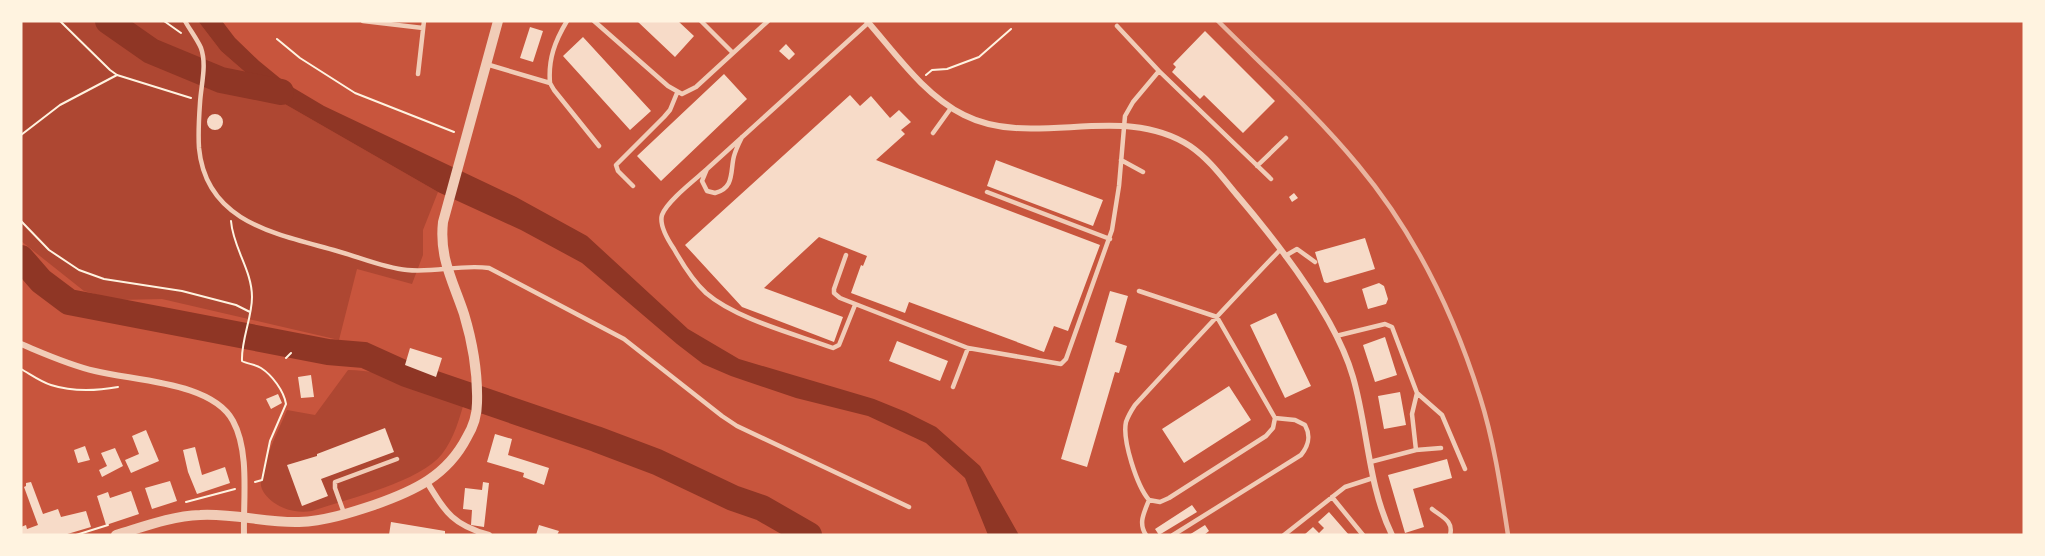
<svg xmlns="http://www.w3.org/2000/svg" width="2045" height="556" font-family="Arial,sans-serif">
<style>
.green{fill:#ae4732}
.water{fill:#8f3625}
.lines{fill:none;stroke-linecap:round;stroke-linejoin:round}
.river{stroke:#8f3625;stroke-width:26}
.building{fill:#f7dbc8}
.path{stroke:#fff3e0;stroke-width:2}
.service{stroke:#f1ccb7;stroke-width:4.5}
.minor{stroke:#f1ccb7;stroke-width:6}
.tertiary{stroke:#f1ccb7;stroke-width:10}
.rail{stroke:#e9b49f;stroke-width:4.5}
</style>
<rect width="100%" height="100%" fill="#c8553d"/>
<!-- green -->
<path class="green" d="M21 21H198L221 51 276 99 438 192 423 230V255L412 284 357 269 339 340 162 299 117 300 84 291 21 241Z
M348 370C389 371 427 385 465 399 460 417 454 439 442 454 420 482 347 499 312 511 300 513 287 511 276 504 270 500 263 494 261 486 258 471 280 427 287 410L315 415Z"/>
<!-- water -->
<path class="water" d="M198 21H222L235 38 259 61 287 84 324 106 516 197 587 236 688 329 739 359 874 399 906 412 936 427 980 466 1019 535H988L965 478 926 443 868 416 796 398 731 376 703 364 677 344 582 263 521 230 438 192 276 99 221 51Z"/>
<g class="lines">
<!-- river -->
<path class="river" d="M108 21 151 51 221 80 281 92
M21 258 41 281 69 302 328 352 364 355 406 374 596 439 657 462 733 498 762 508 809 535"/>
</g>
<!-- building -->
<path class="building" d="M637 21H678L694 36 675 57Z
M530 27 543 31 533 62 520 58Z
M1205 31 1275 101 1243 133 1204 95 1200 99 1172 72 1176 67 1173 64Z
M583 37 651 111 630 130 563 56Z
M786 44 795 54 789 60 779 51Z
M724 74 747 99 661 181 637 156Z
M850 95 860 106 871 96 890 118 899 110 911 122 901 130 905 134 876 160 1100 245 1068 331 1054 326 1044 352 909 302 905 313 851 293 861 265 863 266 867 256 819 237 764 288 843 317 834 342 742 307 685 245Z
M207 122a8 8 0 1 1 16 0a8 8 0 1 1-16 0Z
M996 160 1103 200 1093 226 987 186Z
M1294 193 1298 198 1292 202 1289 197Z
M1365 238 1375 269 1327 283 1324 282 1315 252Z
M1379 283 1384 286 1388 299 1386 304 1368 309 1362 289Z
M1110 291 1128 296 1115 342 1127 346 1119 373 1115 372 1087 467 1061 459Z
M1276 313 1311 386 1285 398 1250 325Z
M1385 337 1397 375 1375 382 1363 345Z
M897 341 948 361 940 381 889 361Z
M410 348 442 358 436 377 405 365Z
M311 375 314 397 301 398 298 377Z
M1229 386 1251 420 1184 463 1162 429Z
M1400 392 1406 425 1384 429 1378 396Z
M278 394 282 403 271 409 266 399Z
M385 428 394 452 321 479 328 496 302 506 287 465 317 456V454Z
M146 430 159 461 131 473 125 460 139 454 132 436Z
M495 434 512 439 508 455 549 468 544 485 523 477 524 473 487 462Z
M85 446 90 460 78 463 74 450Z
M195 447 202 475 225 467 230 483 197 494 188 472 183 450Z
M115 448 123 466 102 477 99 470 107 466 101 453Z
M1447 459 1452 478 1413 489 1424 527 1405 533 1388 475Z
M170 481 177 501 152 509 145 488Z
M31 482 43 514 58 509 61 517 86 511 91 527 64 535H21V527L26 525 27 529 38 525 24 487 26 486V483Z
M483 482 489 483 484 527 471 525 472 510 463 509 465 488 482 490Z
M131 491 139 514 106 525 97 496 108 492 110 498Z
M1192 505 1197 512 1159 535 1155 529Z
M1329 512 1349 535H1304L1313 527 1319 533 1324 528 1318 522Z
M391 522 445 531V535H389Z
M539 525 559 531 557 535H536Z
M1205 525 1209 531 1204 535H1189Z"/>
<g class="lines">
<!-- path -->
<path class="path" d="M60 21 110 70 117 75 191 98
M164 21 181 33
M277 39 300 58 355 93 454 132
M926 75 932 70 947 69 979 57 1011 29
M21 135 60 105 117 75
M21 221 49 250 79 270 104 279 182 291 236 305 250 312
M231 221C233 248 252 270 252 297 252 318 241 340 242 361 247 364 255 364 261 368 272 375 284 391 286 404L270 441 262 480 255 482
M286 358 291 353
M21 369C30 374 41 382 51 385 73 392 96 391 118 387
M186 502 235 489
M76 535 108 525"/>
<!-- service -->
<path class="service" d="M185 21C190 30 197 39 201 48 207 65 201 85 200 103 199 117 198 133 199 148 206 223 277 234 337 251 359 257 384 268 407 270 435 273 461 264 489 268L624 339 722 416 737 426 909 507
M363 21 423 28
M594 21 668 86 682 94 696 87 768 21
M701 21 733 53
M1117 26 1159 71
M486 64 550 83C548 59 555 41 567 21
M418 74 424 21
M550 83 554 90 599 146
M933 133 951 108
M742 137C739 143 736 149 734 156 730 171 735 188 715 193L707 191 702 181 707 169 868 23
M1121 160 1143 172
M1257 166 1286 138
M707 169C696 179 667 201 662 215 659 225 668 240 674 249 683 265 693 281 706 293 736 319 795 334 833 348L839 345 855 305
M633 186 618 171 616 165 664 117 670 110 677 93
M987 192 1110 239
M846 255 834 289V293L840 298 968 348 1061 364 1066 359 1112 230 1119 186 1125 116 1133 102 1159 71 1271 179
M1285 256 1297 249 1315 262
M1139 291 1217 317 1275 418 1273 428 1266 436 1169 498 1160 502 1149 500C1137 486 1122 440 1126 422 1128 416 1131 411 1135 405 1183 353 1231 301 1280 250
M1336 336 1385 324 1392 327 1417 393 1412 414 1416 450 1370 462
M953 387 968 348
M1417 393 1442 415 1465 469
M1416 450 1441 448
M1332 497 1363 535
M1432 509C1442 517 1454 521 1450 535
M344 513 335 488V482L397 459
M1146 535C1138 523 1144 513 1149 500
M1173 535 1301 455C1309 445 1311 436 1305 425L1295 420 1275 418
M1284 535 1345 487 1373 478"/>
<!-- minor -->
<path class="minor" d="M867 21C896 54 924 95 964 115 1033 150 1121 101 1190 146 1209 159 1222 177 1237 195 1277 242 1336 317 1353 377 1368 429 1368 486 1392 535
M21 344C45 354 69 365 95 371 135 381 212 382 233 421 250 452 243 501 244 535
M427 482C446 513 453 525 489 535"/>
<!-- tertiary -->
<path class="tertiary" d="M116 535C143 527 171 516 200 515 233 513 266 523 299 522 325 521 350 513 374 505 414 491 447 476 467 437 473 427 477 415 477 403 478 371 473 344 464 314 453 281 439 258 443 222L498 21"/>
<!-- rail -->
<path class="rail" d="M1218 21C1265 68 1315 113 1358 165 1414 232 1454 314 1480 397 1494 441 1501 489 1508 535"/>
</g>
<!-- border -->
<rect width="2045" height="556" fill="none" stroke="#fff3e0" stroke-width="45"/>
</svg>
